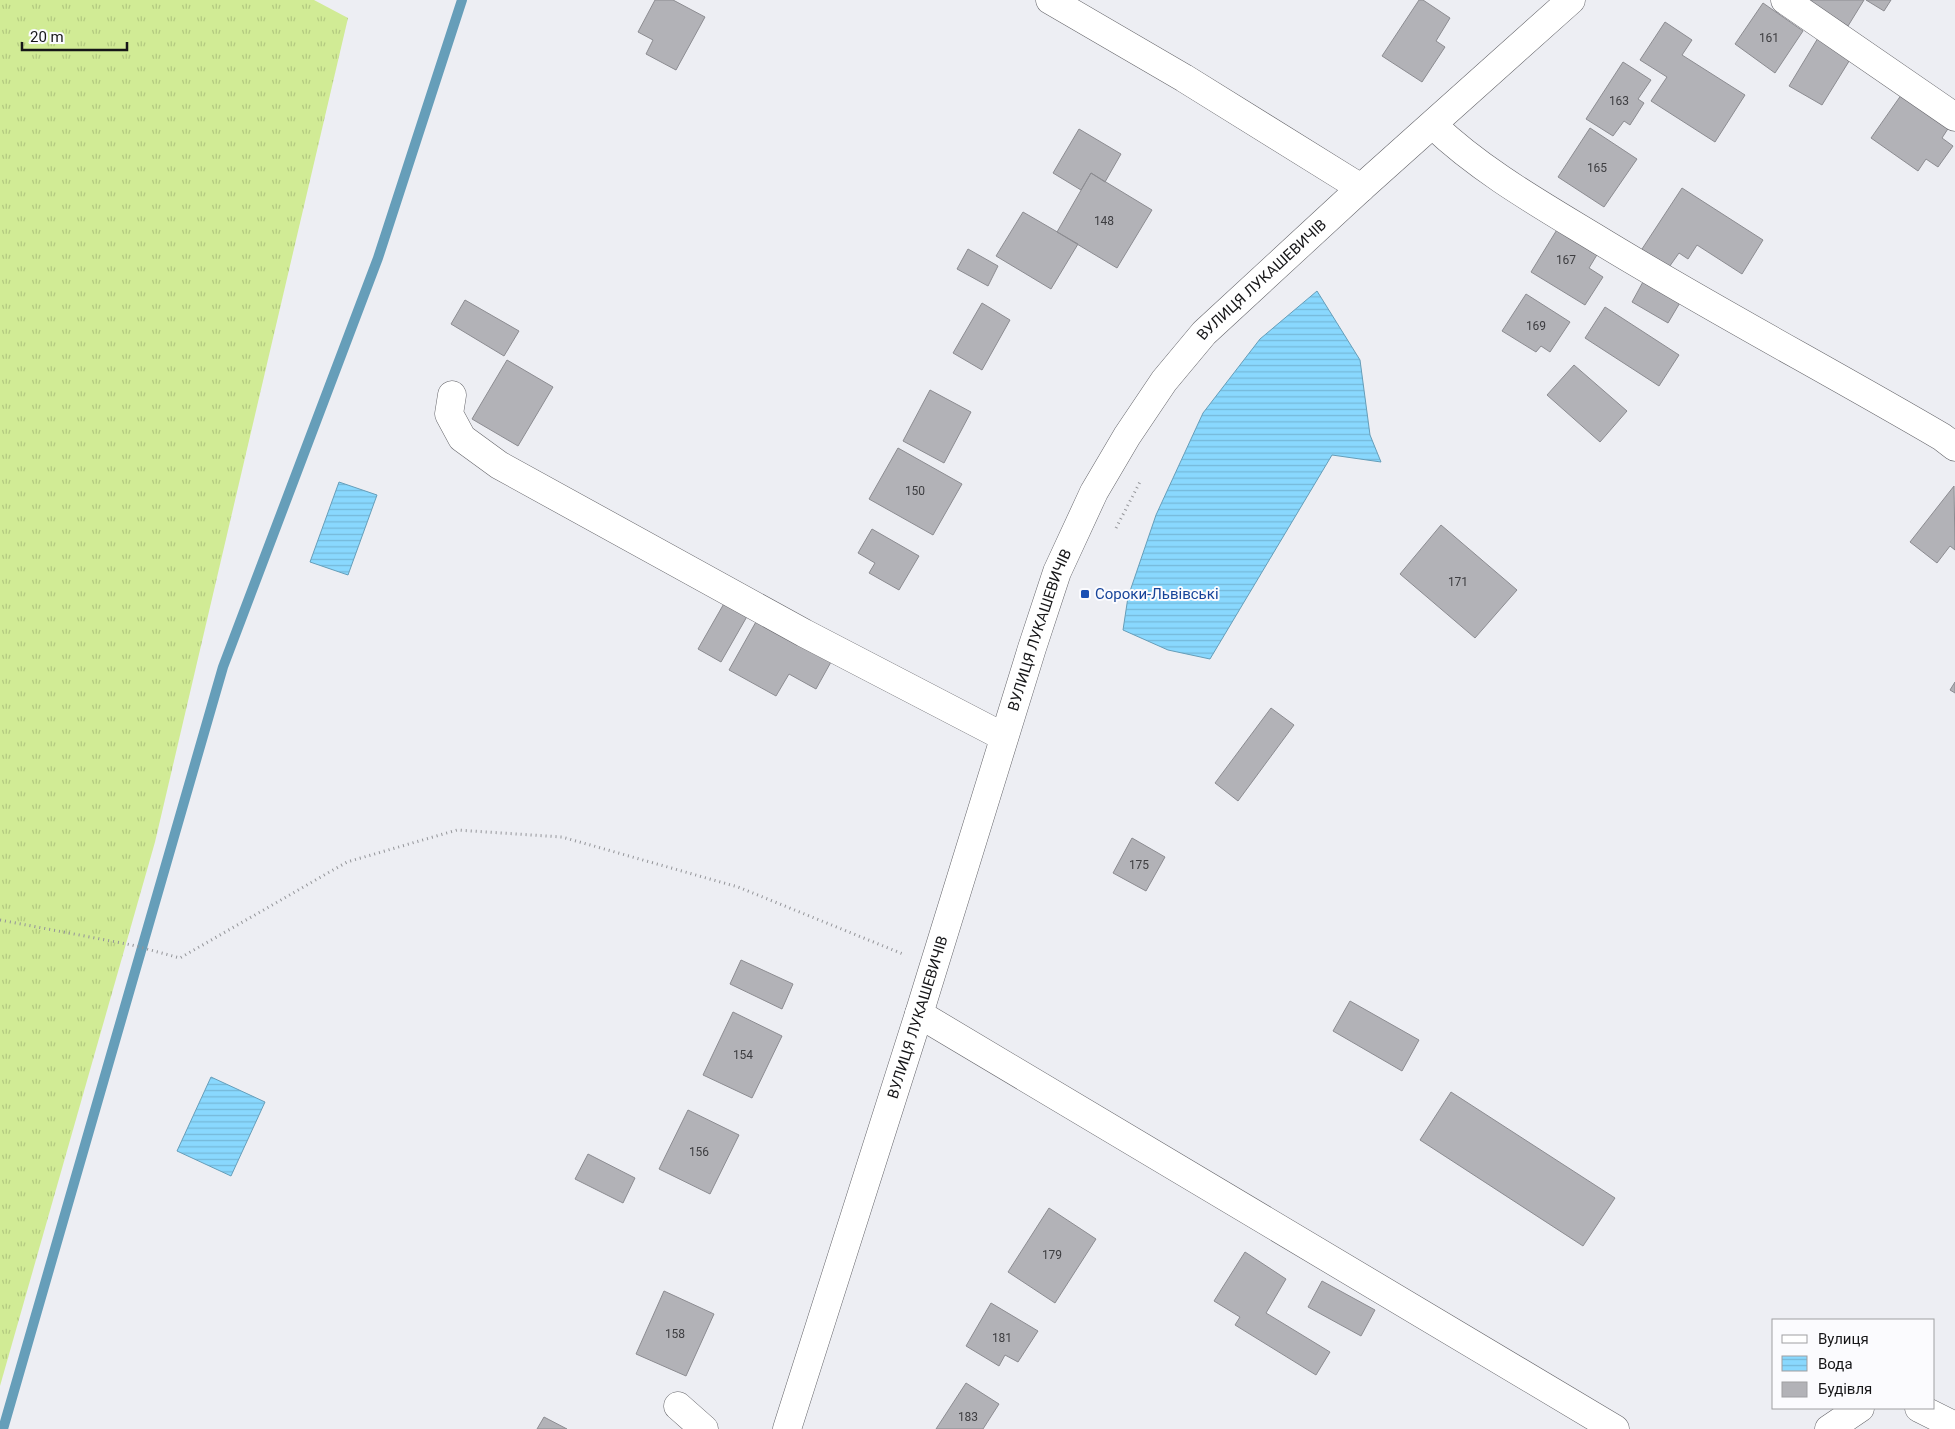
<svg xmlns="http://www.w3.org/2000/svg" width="1955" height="1429" font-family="Roboto,sans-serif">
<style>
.grass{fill:url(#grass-tufts)}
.water{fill:url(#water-rules);stroke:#669eb9}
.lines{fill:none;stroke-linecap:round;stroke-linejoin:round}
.stream{stroke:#669eb9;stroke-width:10}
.building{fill:#b2b2b7;stroke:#8c8c91}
.minor-casing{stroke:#646469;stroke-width:29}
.path{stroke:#939498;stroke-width:3;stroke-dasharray:1 4;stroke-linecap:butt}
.minor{stroke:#fff;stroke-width:28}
.transit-dot{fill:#1a4fb4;stroke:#fbfbfe;stroke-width:2}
.labels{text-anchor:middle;stroke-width:4;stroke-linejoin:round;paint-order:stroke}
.number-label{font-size:12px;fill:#3d3d40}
.street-label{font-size:15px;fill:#161618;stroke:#fbfbfe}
.transit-label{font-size:15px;fill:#164399;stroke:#fbfbfe;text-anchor:start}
</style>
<defs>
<pattern id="grass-tufts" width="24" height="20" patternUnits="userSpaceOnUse" patternTransform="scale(1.25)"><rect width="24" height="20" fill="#d1eb95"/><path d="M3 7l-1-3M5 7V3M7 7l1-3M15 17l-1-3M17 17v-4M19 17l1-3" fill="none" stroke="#b3c980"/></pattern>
<pattern id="water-rules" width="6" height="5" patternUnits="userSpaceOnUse" patternTransform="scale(1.25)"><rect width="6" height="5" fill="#89d8fe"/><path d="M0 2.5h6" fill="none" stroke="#76b9d9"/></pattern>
</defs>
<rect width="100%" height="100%" fill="#edeef3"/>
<!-- grass -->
<path class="grass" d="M0 0H314L348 18 155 842 0 1386Z"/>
<!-- water -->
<path class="water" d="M1317 291 1360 360 1370 435 1381 462 1332 455 1210 659 1168 650 1123 630 1128 597 1156 515 1203 413 1260 339Z
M339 482 377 495 348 575 310 562Z
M211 1077 265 1102 231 1176 177 1151Z"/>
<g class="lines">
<!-- stream -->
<path class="stream" d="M3 1429 223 667 378 258 462 0"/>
</g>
<!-- building -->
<path class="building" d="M655 0H673L705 17 676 70 646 54 653 40 638 32Z
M1419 0H1423L1450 18 1436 41 1445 47 1422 82 1382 56Z
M1807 0H1864L1848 26Z
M1866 0H1891L1884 11Z
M1763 3 1803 31 1775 73 1735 44Z
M1665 22 1692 40 1682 55 1745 95 1715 142 1651 101 1667 77 1640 60Z
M1818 38 1851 58 1822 105 1789 86Z
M1623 62 1651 80 1638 99 1644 103 1630 125 1624 121 1613 136 1586 119Z
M1904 91 1951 124 1942 138 1953 146 1938 167 1926 159 1918 171 1871 138Z
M1590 128 1637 159 1604 207 1558 177Z
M1079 129 1121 154 1105 182 1091 173 1081 190 1053 173Z
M1091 173 1152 210 1117 268 1057 232Z
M1682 188 1763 240 1742 274 1697 245 1688 259 1679 253 1667 270 1640 252Z
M1023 212 1078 244 1051 289 996 256Z
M1558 228 1598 253 1589 268 1603 277 1585 305 1531 272Z
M968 249 998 266 988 286 957 269Z
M1644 280 1681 301 1668 323 1632 302Z
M1526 294 1570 322 1550 352 1541 346 1536 352 1502 331Z
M465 300 519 331 504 356 451 324Z
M982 303 1010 320 982 370 953 353Z
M1605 307 1679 355 1659 386 1585 338Z
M507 360 553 387 518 446 472 419Z
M1574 365 1627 411 1600 442 1547 395Z
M930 390 971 412 944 463 903 441Z
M898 448 962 484 933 535 869 499Z
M1954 486 1955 550 1950 546 1937 563 1910 542Z
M1441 525 1517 590 1475 638 1400 574Z
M872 529 919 556 899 590 869 573 875 563 858 553Z
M726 600 749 613 721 662 698 649Z
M757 620 831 662 816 689 789 674 776 696 729 670Z
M1955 682V693L1950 690Z
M1271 708 1294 725 1238 801 1215 783Z
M1132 838 1165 857 1146 891 1113 873Z
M741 960 793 984 782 1009 730 984Z
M1350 1001 1419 1040 1402 1071 1333 1031Z
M733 1012 782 1036 752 1098 703 1075Z
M1451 1092 1615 1198 1583 1246 1420 1140Z
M688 1110 739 1135 710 1194 659 1169Z
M588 1154 635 1178 623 1203 575 1179Z
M1049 1208 1096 1239 1055 1303 1008 1272Z
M1245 1252 1286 1279 1266 1313 1330 1352 1316 1375 1235 1325 1240 1317 1214 1301Z
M1322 1281 1375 1310 1361 1336 1308 1307Z
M664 1291 714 1314 686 1376 636 1354Z
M991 1303 1038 1331 1018 1362 1005 1355 999 1366 966 1346Z
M966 1383 999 1404 983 1429H936Z
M544 1417 567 1429H537Z"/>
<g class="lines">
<!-- minor casing -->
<g class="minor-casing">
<g id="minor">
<path d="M1050 0 1184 78 1361 188"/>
<path d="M1785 0 1955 117"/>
<path d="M1433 125C1480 170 1538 203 1594 237 1708 307 1826 369 1942 437L1955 447"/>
<path d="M452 395 449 414 462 438 499 465 804 633 1004 737"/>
<path d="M919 1014 1615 1429"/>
<path d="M678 1406 704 1429"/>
<path d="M1919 1408 1955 1426"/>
<path id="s1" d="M787 1429 919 1014 1032 648 1057 572 1094 492 1127 436 1164 381 1204 333 1361 188 1571 0"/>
<path d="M1829 1429 1860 1408"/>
</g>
</g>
<!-- path -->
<path class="path" d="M1116 528 1141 480
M0 920 132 945 180 958 347 862 457 830 562 837 738 887 903 954"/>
<!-- minor -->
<use href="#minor" class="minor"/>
</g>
<!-- markers -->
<rect class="transit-dot" x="1080" y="589" width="10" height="10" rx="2.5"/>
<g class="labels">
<!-- number labels -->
<g class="number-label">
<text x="1769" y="42">161</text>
<text x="1619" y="105">163</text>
<text x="1597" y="172">165</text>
<text x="1104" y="225">148</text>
<text x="1566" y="264">167</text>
<text x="1536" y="330">169</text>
<text x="915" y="495">150</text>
<text x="1458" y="586">171</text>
<text x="1139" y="869">175</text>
<text x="743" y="1059">154</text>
<text x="699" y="1156">156</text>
<text x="1052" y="1259">179</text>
<text x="675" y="1338">158</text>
<text x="1002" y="1342">181</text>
<text x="968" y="1421">183</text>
</g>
<!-- street labels -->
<g class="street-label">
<text dy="5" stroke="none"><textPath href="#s1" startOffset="1259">ВУЛИЦЯ ЛУКАШЕВИЧІВ</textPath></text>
<text dy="5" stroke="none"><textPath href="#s1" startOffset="838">ВУЛИЦЯ ЛУКАШЕВИЧІВ</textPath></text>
<text dy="5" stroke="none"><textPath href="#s1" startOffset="432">ВУЛИЦЯ ЛУКАШЕВИЧІВ</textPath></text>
</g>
<!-- transit labels -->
<g class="transit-label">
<text x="1095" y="599">Сороки-Львівські</text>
</g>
</g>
<!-- legend -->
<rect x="1772" y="1319" width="162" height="90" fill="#fbfbfe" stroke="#9f9fa2"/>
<rect x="1782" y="1335" width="25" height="8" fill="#ffffff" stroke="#9f9fa2"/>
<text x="1818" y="1344" font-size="15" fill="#161618">Вулиця</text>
<rect x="1782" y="1356" width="25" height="15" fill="url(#water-rules)" stroke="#9f9fa2"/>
<text x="1818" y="1369" font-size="15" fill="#161618">Вода</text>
<rect x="1782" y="1382" width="25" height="15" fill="#b2b2b7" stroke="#9f9fa2"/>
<text x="1818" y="1394" font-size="15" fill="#161618">Будівля</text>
<!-- scale -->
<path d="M22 42v8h105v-8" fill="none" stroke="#161618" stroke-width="2.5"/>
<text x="30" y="42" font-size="15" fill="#161618" stroke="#fbfbfe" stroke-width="4" paint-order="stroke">20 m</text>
</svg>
